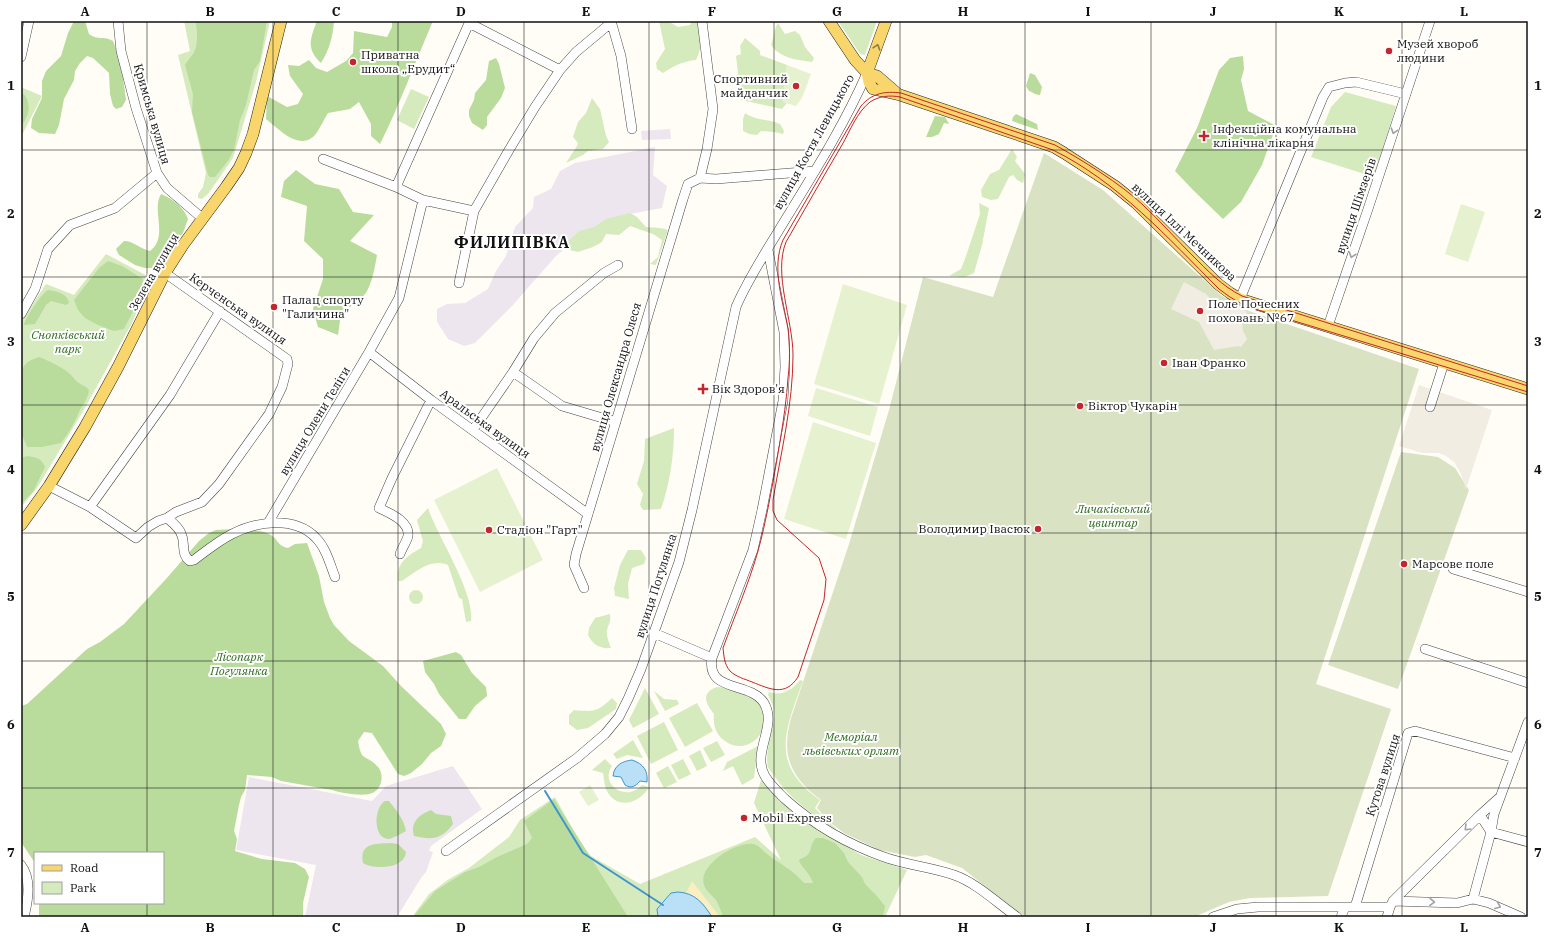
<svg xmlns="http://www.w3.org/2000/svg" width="1549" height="938" font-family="'IBM Plex Serif',serif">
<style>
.industrial{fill:#eee6ef}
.green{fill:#d5ebbd}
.forest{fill:#b9dc9c}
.sand{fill:#fbeec1}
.cemetery{fill:#d9e3c4}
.pitch{fill:#e6f2cf}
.plaza{fill:#f1ede2}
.water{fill:#b9e0f7;stroke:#3f96cf}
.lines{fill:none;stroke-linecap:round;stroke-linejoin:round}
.stream{stroke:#3f96cf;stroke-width:2}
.minor-casing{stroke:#444;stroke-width:10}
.major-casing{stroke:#222;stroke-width:12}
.minor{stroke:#fff;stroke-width:9}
.major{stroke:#f9d66b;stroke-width:11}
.tram{stroke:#c4262e;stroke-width:1}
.oneway{stroke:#917d42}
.oneway2{stroke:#a0a0a0}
.grid{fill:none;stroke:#111;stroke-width:1;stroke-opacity:0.55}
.poi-dot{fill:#c4262e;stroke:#fff;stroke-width:1.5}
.labels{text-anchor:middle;stroke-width:4;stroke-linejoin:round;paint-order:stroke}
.poi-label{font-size:12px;fill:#111;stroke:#fff;text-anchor:start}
.street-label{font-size:12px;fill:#111;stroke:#fff}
.park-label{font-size:12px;font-style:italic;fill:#2f6b1f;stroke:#fff}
.district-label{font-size:16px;font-weight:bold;letter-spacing:1px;fill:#111;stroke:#fff}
.neatline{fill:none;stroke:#111;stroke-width:1.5}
.grid-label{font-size:13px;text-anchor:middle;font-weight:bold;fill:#111}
</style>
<rect width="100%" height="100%" fill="#fffdf5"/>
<!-- industrial -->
<path class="industrial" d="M670 129 671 139 642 140 641 131Z
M655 147 653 175 667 186 662 208 619 216 584 233 556 256 512 306 475 343 464 346 448 339 437 322V309L447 304 465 303 488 289 496 271 506 256 515 227 533 208 534 197 551 189 560 171 575 163Z
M453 766 482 809 431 846 429 851 433 852 426 872 421 878 397 917H305L316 865 236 850 249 777 372 801 386 786Z"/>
<!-- green -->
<path class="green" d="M184 21H270L256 82 233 158 208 194 202 199 198 198V194L203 187 206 173 178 55 190 51Z
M659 21H668L678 27 690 25 692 21H697C701 37 703 45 696 60 684 61 673 66 663 73L657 69 656 63 665 49Z
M838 21H877L865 55 860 54Z
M778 23 785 34 795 31 800 35 805 47 814 58 812 62C797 60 780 58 771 45 774 37 773 31 778 23Z
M745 38 760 51V55L787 65 783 102 787 103 782 109 741 100 736 56 741 54 740 46Z
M21 87 42 96 21 137Z
M411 89 429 97 414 129 397 120Z
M1345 92 1396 106 1374 177 1311 157 1331 107Z
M592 98 600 109 606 136 609 142 603 149 588 151 583 155 566 163 577 146 578 143 573 137 578 122 586 113Z
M745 113C759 122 766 118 780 124L784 131 783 134 774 132 761 131 757 135 749 134 743 131V119Z
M1012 149 1017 157 1015 161 1025 174 1023 183 1017 180 1013 175 1009 177 998 199 991 200 982 197 981 190 990 174 999 170Z
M790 177H797L799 181 788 199 781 195Z
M979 203 989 208 982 245 974 273 965 277 949 276 961 269 966 256 980 214Z
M630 213 637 217 646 227C653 228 661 227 668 230L656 265 650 264 658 257 662 240 653 234 630 226 619 235 606 234 602 242 593 247 578 252 561 248 579 231 594 227 606 219Z
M106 254 151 278 132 323 82 413 37 488 21 507V322L46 284 74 295Z
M674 428C674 455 670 483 661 509L643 510 640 505 643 494 637 484 644 461 645 439Z
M428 508C439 540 474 590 471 621L466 622 462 599 459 598 448 565C430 558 416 572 402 581H398C396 563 407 556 421 548L423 541 417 520Z
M628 550H641L646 558 644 564 632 568 628 584 629 599 615 596 614 588 620 565Z
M409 597a7 7 0 1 1 14 0a7 7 0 1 1-14 0Z
M610 614C611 622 609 623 607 630 606 636 609 643 611 648 600 649 593 645 588 635L589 628 595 618Z
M800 680 803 681C785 731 769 764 820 800L815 808 828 822 836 828 835 829C813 815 790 799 775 777 773 774 769 770 768 767 766 761 768 748 769 742 773 723 779 714 768 695L769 692C782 696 791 691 800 680Z
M717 687C724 687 731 690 738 692 743 694 748 695 753 697 758 700 760 704 762 709 763 712 765 715 765 718 766 720 764 724 763 727 759 744 739 752 725 741 715 734 713 724 714 714 706 704 700 693 717 687Z
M645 688 659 714 633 728 629 720Z
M654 691 664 699 677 700 679 704 665 711Z
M612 698 617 703 616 709 588 728 577 730 569 724V715L574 710C595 712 597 712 612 698Z
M697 703 713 731 685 747 669 718Z
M664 722 678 750 651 764 637 736Z
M633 740 643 758 627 755 617 759 613 754Z
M717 741 725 755 711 762 703 748Z
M758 746 754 778 742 785 733 766 723 771 727 762Z
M700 750 707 766 697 771 689 756Z
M605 759 612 766C599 784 626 803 642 785L649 787C639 805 615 810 606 789 604 784 604 778 603 773L592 770Z
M683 759 691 774 679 780 671 765Z
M668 766 677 782 664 788 656 773Z
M761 780 776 797 796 815 823 832 861 855 907 870 885 917H412L429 894 449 879 469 868 509 837 520 820 555 797 579 841 591 856 640 884 755 837 781 860 754 803Z"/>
<!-- forest -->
<path class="forest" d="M74 21H85L89 34C99 41 102 35 113 41L121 63 126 100 122 107 116 109 113 106 110 94 109 73 93 58 87 56 80 63 75 71 74 80 64 99 59 125 55 134 39 133 31 128 32 119 42 98V81L46 71 61 56 68 33Z
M195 21H267L260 61 254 70 246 105 240 120 234 150 228 161 215 177H210L208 175 192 112 193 94 185 65C187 61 190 58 193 54 198 47 198 29 195 21Z
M317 21H334C333 36 329 51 321 63 306 49 310 39 317 21Z
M392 21H433C415 62 400 104 380 144L371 136V124L359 102 350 109 328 113C324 119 318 133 313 137 297 150 278 128 266 119L267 96 287 107 298 104 303 94 290 76 288 65 299 66 309 60 316 68 327 72 346 61 353 53 354 31 387 37 392 27Z
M1243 56 1244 69 1241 80 1248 111 1276 126 1262 165 1241 202 1223 219 1193 190 1175 171 1197 128 1219 70 1230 58Z
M496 58 499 64 505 88 501 98 487 117V125L483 130 472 123 469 116V110L474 100 475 93 486 80 489 61Z
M1030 73 1035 75 1042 87 1040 95C1035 95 1033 92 1029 91L1026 86Z
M21 94H24C32 104 29 117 21 126Z
M1016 114 1037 124 1038 130 1012 121 1013 117Z
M935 116 945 117 949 124 944 123 939 134 932 137H926Z
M296 170 315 184 339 189 353 212 374 215 350 241 377 255C375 266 373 280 367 291 362 300 350 307 341 313L338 335 318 327 313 309 323 279V259L304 241 307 206 281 197 284 181Z
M161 194C173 199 184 207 188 219L183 233 171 247 167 256 161 264 153 268H145L135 265 119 255 116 249 124 241C134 241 140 249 150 251 169 236 151 211 161 194Z
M108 261 122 266 143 279C142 298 132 313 124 329L114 331 98 325 85 318 78 310 74 300 99 268Z
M48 290C57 291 68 294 69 303L66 305 51 301 46 305 35 324 24 325C25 318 42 293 48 290Z
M39 357C47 360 64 368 70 374 73 376 75 381 79 383 83 386 86 386 89 390 88 398 84 403 80 410 75 422 69 433 61 443L42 447H27L21 432V373C25 362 28 361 39 357Z
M27 456C35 457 42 458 45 467L33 492 21 504V458Z
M234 529C245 530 259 529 269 534 278 538 277 546 288 548L295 544 307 543 319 576 324 602 330 618 334 625 349 641 383 666 401 686 441 724 446 734 441 746 431 753 422 764 411 773 404 776 398 774 372 733 364 732 358 741C359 746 360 753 363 756 367 759 373 761 376 765 386 773 382 792 369 794 361 796 340 793 332 790L281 781 272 777 247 775 245 790 241 797 239 805 234 831 237 839 235 851 262 859 295 863 305 869 309 877 303 903V917H39V903H163V853H35V863L21 842V706L27 704 87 649 100 642 124 624 166 579 199 541 209 533 216 530Z
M456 652 461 655 472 673 486 687 487 696 475 706 466 719H459L439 694 434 684 425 672 423 661Z
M554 799 628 917H413L435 891 465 872 479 867 497 857 527 844 532 838 524 821Z
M385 801H389C396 810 404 819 406 831 402 833 394 838 389 839 372 839 374 807 385 801Z
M431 810 436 814 451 816 453 824C441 840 432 840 414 836 410 823 418 815 431 810Z
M816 838H823L835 843 844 853 848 862 862 877 865 884 876 895 885 906 884 912 882 917H723C721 911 719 905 716 900 712 895 706 891 704 885 697 866 736 841 753 844 759 845 762 850 767 854 781 865 792 869 804 883H813C811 875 803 869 799 861L800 859C814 855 808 846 816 838Z
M391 843 398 844 406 852C405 869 374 870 363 863 359 842 376 844 391 843Z"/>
<!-- sand -->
<path class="sand" d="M692 881 720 917H712L703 903 686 893Z"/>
<!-- cemetery -->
<path class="cemetery" d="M1044 153 1103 190 1222 296 1249 311 1419 369 1316 684 1391 709 1328 896 1250 898 1229 902 1194 917H1024L962 868 926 855 915 857 879 850 844 833 828 821 817 808 821 800C790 777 781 755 791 718L849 544 889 410 923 277 993 297Z
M1401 452 1438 457 1455 468 1469 490 1398 689 1328 665Z"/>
<!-- pitch -->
<path class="pitch" d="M787 65 811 74 802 98 796 106 783 102Z
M1461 204 1485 212 1468 262 1445 254Z
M843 284 907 305 879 404 814 384Z
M816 388 878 407 870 436 808 416Z
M813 422 876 443 846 539 784 519Z
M497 468 543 560 480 592 434 500Z
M590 785 599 800 588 806 579 792Z"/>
<!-- plaza -->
<path class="plaza" d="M1184 282 1206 294 1215 303 1230 311 1234 304 1247 312 1242 324 1243 331 1247 339 1241 347 1238 346 1214 350 1199 322 1171 309Z
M1419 385 1492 410 1466 489 1461 474 1455 463 1446 456 1439 453H1422L1399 446Z"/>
<!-- water -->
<path class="water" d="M632 760C644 764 648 771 647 782L640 781C636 786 631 789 625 785L621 777 613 776C614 765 623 761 632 760Z
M678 892C695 893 703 903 712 917H658L657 909 671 893Z"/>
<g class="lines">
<!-- stream -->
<path class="stream" d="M545 791 583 853 663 905"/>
<!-- minor casing -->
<g class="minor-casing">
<path id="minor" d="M118 21 121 51 136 108 157 173 167 188 202 218
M611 21 621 56 632 129
M702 21 713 109 707 149 700 178 716 179 815 171
M469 23 560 70
M21 57 29 21
M323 159 396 187 423 200 474 211
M396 187 470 21
M768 250 784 332 785 367 783 401 762 510 753 550 712 658C706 693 750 681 764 703 778 726 751 753 765 776 770 785 778 792 785 799 814 825 847 844 884 857 906 865 931 867 954 875 977 883 997 903 1017 917
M459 283 474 211 509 150 535 107 560 70 576 52 612 22
M1240 299 1323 97 1329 87 1345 83 1356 82 1406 94
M21 314 35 289 48 249 70 225 115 208 157 173
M1328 326 1368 209 1430 21
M369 352 431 400 588 514
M513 372 562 406 616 422
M1430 407 1444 363
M473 430 513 372 534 338 555 313 604 273 618 265
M49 486 90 507 136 538 148 527 158 521 167 518 176 512 202 502 219 484 269 414 282 387 288 364 287 359 165 273
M90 507 170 395 220 311
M167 518C173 523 180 528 182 536 185 544 181 555 190 561L194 560C206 551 218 541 232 534 257 521 295 516 316 538 326 548 330 564 335 577
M268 523 369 352 399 298 423 200
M400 554C402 548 407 541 408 536 410 521 389 513 379 508L392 478 431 400
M1453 569 1528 592
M584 588 574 565 576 554 683 199 688 184 700 178
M654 633 712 658
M1425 649 1528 683
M1480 815 1500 797
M1491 832 1528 842
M446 851 577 758 605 734 619 717 628 699 641 669 679 562 692 510 736 307C747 281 764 255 779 230 810 179 843 128 867 73
M21 865C32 879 28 901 24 917
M1473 899 1491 832 1494 814 1528 722
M1393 901 1457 903 1473 899 1489 903 1521 917
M1355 907 1408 733 1415 731 1515 758
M1213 917 1237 909 1258 907H1390L1393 901 1480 815 1491 832
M1341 917 1345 907
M1387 917 1390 907"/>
</g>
<!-- major casing -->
<g class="major-casing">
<path id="major" d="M829 21 855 60 867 73
M867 73 869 82 873 89 900 95 1004 130 1054 147 1064 153 1115 186 1136 203 1218 284 1230 293 1240 299 1528 389
M867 73 886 21
M867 73 877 76 899 95
M21 525 49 486 85 427 118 367 165 273 183 245 226 187 239 168 246 153 253 134 281 21"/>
</g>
<!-- minor -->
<use href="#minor" class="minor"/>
<!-- major -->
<use href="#major" class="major"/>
<!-- tram -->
<path class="tram" d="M1528 386 1242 296C1222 286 1208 271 1192 255 1176 239 1160 221 1143 205 1121 184 1082 160 1055 145L901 93C885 91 872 93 861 106L783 240C771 268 783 301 788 329 790 345 790 362 788 378 786 407 781 436 776 465 771 493 766 522 758 551 749 583 735 615 723 648 724 656 724 664 730 671 736 677 745 679 752 682 770 689 785 697 798 677L824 600 826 579 819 558 777 520 773 511V500C781 452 793 404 793 355 793 320 773 274 786 242 805 209 823 177 842 145 850 131 857 112 870 102 879 96 890 95 900 97L1053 150C1118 182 1168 238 1219 289L1230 297 1245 306 1528 392"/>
</g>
<!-- one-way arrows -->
<defs><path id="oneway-chevron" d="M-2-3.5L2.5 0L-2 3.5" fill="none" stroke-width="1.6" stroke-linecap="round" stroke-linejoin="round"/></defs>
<use class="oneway" href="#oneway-chevron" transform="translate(877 47) rotate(-72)"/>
<g class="oneway2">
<use href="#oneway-chevron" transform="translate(1394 131) rotate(108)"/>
<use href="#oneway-chevron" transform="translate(1352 255) rotate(109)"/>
<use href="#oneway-chevron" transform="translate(1467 828) rotate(135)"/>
<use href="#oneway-chevron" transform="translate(1432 902) rotate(2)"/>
<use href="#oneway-chevron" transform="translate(1498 906) rotate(23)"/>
</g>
<!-- grid -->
<path class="grid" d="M147 21V853M273 21V917M398 21V917M524 21V917M649 21V917M774 21V917M900 21V917M1025 21V917M1151 21V917M1276 21V917M1402 21V917M21 150H1528M21 277H1528M21 405H1528M21 533H1528M21 661H1528M21 788H1528M147 903V917"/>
<!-- markers -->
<g class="poi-dot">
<circle cx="1389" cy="51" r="4"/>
<circle cx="353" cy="62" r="4"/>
<circle cx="796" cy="86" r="4"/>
<path d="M1202 130h4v4h4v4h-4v4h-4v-4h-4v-4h4z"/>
<circle cx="274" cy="307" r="4"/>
<circle cx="1200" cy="311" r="4"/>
<circle cx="1164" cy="363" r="4"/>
<path d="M701 383h4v4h4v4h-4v4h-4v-4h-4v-4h4z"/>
<circle cx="1080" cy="406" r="4"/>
<circle cx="1038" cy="529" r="4"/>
<circle cx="489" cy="530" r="4"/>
<circle cx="1404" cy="564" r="4"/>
<circle cx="744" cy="818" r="4"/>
</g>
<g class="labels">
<!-- poi labels -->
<g class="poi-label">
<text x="1397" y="48">Музей хвороб<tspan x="1397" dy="14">людини</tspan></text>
<text x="361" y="59">Приватна<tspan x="361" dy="14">школа „Ерудит“</tspan></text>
<text x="788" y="83" text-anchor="end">Спортивний<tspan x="788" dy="14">майданчик</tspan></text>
<text x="1213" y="133">Інфекційна комунальна<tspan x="1213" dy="14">клінічна лікарня</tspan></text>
<text x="282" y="304">Палац спорту<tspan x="282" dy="14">"Галичина"</tspan></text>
<text x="1208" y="308">Поле Почесних<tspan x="1208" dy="14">поховань №67</tspan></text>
<text x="1172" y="367">Іван Франко</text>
<text x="712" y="393">Вік Здоров'я</text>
<text x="1088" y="410">Віктор Чукарін</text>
<text x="1030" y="533" text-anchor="end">Володимир Івасюк</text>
<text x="497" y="534">Стадіон "Гарт"</text>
<text x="1412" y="568">Марсове поле</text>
<text x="752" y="822">Mobil Express</text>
</g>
<!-- street labels -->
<g class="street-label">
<text transform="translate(152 114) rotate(74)" y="4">Кримська вулиця</text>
<text transform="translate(814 142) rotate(-61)" y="4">вулиця Костя Левицького</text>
<text transform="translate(1356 206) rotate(-71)" y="4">вулиця Шімзерів</text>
<text transform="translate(1184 232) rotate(43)" y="4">вулиця Іллі Мечникова</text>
<text transform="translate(154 272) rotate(-60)" y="4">Зелена вулиця</text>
<text transform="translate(238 309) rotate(35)" y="4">Керченська вулиця</text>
<text transform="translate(616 377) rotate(-74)" y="4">вулиця Олександра Олеся</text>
<text transform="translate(315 421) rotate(-59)" y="4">вулиця Олени Теліги</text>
<text transform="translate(485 424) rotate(36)" y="4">Аральська вулиця</text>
<text transform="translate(656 586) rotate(-72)" y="4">вулиця Погулянка</text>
<text transform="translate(1383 775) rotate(-72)" y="4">Кутова вулиця</text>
</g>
<!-- park labels -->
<g class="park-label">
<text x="68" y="339">Снопківський<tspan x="68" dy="14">парк</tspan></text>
<text x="1113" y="513">Личаківський<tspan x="1113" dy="14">цвинтар</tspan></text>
<text x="239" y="661">Лісопарк<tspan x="239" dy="14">Погулянка</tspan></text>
<text x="851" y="741">Меморіал<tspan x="851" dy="14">львівських орлят</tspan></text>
</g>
<!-- district labels -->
<g class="district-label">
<text x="512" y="248">ФИЛИПІВКА</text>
</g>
</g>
<!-- border -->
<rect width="1549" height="938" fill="none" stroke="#ffffff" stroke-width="44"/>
<!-- legend -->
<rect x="34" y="852" width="130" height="52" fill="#ffffff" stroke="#a0a0a0"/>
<rect x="42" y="865" width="20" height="6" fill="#f9d66b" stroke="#a0a0a0"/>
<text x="70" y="872" font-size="12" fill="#111111">Road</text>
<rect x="42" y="882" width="20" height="12" fill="#d5ebbd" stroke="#a0a0a0"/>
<text x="70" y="892" font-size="12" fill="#111111">Park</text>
<rect x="22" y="22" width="1505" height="894" class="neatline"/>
<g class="grid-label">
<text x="85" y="16">A</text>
<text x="210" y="16">B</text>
<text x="336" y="16">C</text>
<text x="461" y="16">D</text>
<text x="586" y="16">E</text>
<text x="712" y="16">F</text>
<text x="837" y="16">G</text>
<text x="963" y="16">H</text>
<text x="1088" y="16">I</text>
<text x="1213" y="16">J</text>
<text x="1339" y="16">K</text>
<text x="1464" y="16">L</text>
<text x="11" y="90">1</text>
<text x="1538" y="90">1</text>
<text x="11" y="218">2</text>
<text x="1538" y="218">2</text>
<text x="11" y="346">3</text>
<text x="1538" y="346">3</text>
<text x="11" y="474">4</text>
<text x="1538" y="474">4</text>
<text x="11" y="601">5</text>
<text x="1538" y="601">5</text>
<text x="11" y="729">6</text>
<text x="1538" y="729">6</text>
<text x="11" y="857">7</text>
<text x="1538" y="857">7</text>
<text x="85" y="932">A</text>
<text x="210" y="932">B</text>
<text x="336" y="932">C</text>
<text x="461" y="932">D</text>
<text x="586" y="932">E</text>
<text x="712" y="932">F</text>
<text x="837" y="932">G</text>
<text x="963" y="932">H</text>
<text x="1088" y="932">I</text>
<text x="1213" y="932">J</text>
<text x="1339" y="932">K</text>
<text x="1464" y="932">L</text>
</g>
</svg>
